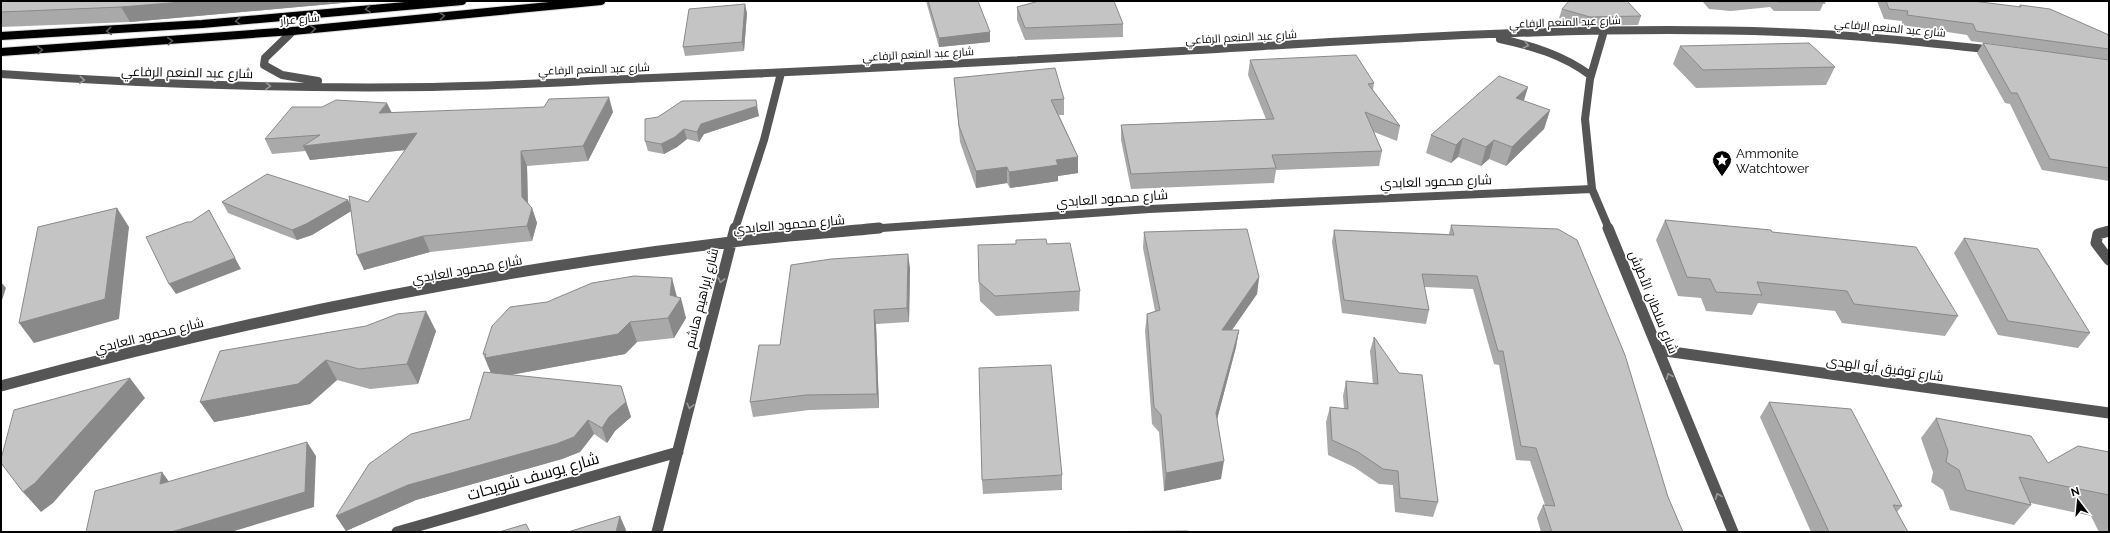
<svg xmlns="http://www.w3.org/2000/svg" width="2110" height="533" font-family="Raleway,Cairo,sans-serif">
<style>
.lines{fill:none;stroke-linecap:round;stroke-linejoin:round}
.major-casing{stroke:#dbdbdb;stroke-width:10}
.minor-far1{stroke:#555;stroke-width:8}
.minor{stroke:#555;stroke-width:11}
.major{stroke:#000;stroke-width:8}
.wall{fill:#a9a9a9}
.shaded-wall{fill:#898989}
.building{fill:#c4c4c4;stroke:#898989}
.oneway{stroke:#595959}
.oneway2{stroke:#999}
.labels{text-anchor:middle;stroke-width:3.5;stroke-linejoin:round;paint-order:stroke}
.far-street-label{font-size:11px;fill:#000;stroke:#fff}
.street-label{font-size:13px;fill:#000;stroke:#fff}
.poi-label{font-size:13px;fill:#000;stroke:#fff;text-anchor:start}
.near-street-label{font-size:16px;fill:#000;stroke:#fff}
</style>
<rect width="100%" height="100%" fill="#fff"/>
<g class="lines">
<!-- major casing -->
<g class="major-casing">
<path id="major" d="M1 36 202 24 462 1
M1 52 293 31 601 1"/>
</g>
<!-- minor-far1 -->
<path class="minor-far1" d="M293 31 265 58 264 65 282 75 318 81
M1604 31 1590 79 1585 119 1592 189 1609 229
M1500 39C1533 46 1563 55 1590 75
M1 74C144 84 288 89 432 87 505 86 579 81 652 78 823 71 993 62 1163 52 1376 40 1591 23 1804 33 1868 36 1931 43 1994 50
M735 229 764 140 781 73
M868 229 1149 209 1592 189"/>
<!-- minor -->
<path class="minor" d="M1608 228 1733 532
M2109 231 2098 234 2096 243 2109 260
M1658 350 2109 413
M1 386C241 321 484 271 731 242 780 236 829 233 879 228
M397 532 678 452
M657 532 735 228"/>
<!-- major -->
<use href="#major" class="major"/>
</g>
<!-- wall -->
<path class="wall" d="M1 1 353 2 130 22 1 27Z
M926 1H978L990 42 939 47Z
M1702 1H1826L1825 4H1823L1820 11H1774L1770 7 1731 11 1709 9Z
M1877 1H1973L2018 7 2020 5 2109 35V60L1971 41 1967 35 1902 25V21L1884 19Z
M1017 7 1123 24V37L1025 40 1017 20Z
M1562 9 1641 16 1638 25 1587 26 1559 18Z
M747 13 744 51 685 56 683 47Z
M1983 43 2109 60V181L2042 170 2010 104 2005 103 1977 53Z
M1680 46 1835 67 1826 85 1696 88 1673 64Z
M1250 60 1374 83 1373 90 1400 126 1397 141 1374 132 1382 151 1379 166 1276 170 1274 183 1131 189 1121 140V125L1266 119 1248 75Z
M954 78 1064 99V115H1059L1078 157V173L1058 176V181L1010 188 1007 183 976 188 960 142Z
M1528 87 1524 101 1550 110 1544 129 1506 166 1489 159 1481 166 1458 157 1451 163 1426 153 1431 135Z
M322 107 392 112H613L588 161 527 166 528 203 532 208 537 223 532 241 430 252 364 270 351 211 312 235 297 240 228 213 222 202 348 200 350 205 368 202 406 150 310 160 306 151 272 154 265 139Z
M759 116 704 134 699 142 687 139 677 147 664 154 648 151 645 141V119Z
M1665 220 1772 232 1958 316 1945 336 1842 323 1835 311 1758 303 1752 315 1706 311 1701 298 1678 296 1656 240Z
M1451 225 1668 497 1683 532H1541L1537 518 1543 505H1545L1530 461 1516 460 1499 365 1494 364 1473 289 1424 287 1429 310 1426 324 1342 313 1332 242 1334 230 1449 234Z
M1144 232 1259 277 1257 294 1232 330H1239L1236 347 1217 419 1221 479 1164 491 1159 432 1152 424 1145 331 1147 314 1155 311 1143 248Z
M1964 238 2090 333 2078 348 1998 335 1954 253Z
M1047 244 1080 291 1079 311 996 316 980 301 979 282Z
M910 268 909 322 876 324 879 408 809 410 753 417 750 402 780 345Z
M677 297 686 318 674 338 637 342 625 354 511 375 621 386 631 417 615 431 607 443 594 434 580 452 562 459 416 500 346 531 336 516 470 419 491 373 483 354Z
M436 331 418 384 370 389 337 380 310 404 214 422 220 351Z
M1374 337 1438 502 1433 517 1395 512 1393 485 1379 484 1354 467 1328 455 1326 422 1330 407 1344 409 1343 396 1346 381 1373 384 1370 351Z
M1769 402 1902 506 1897 512 1908 532H1811L1760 417Z
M1936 418 2048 463 2109 452V532H2099L2091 516 2031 503V505L2014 525 1950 510 1943 490 1931 482 1933 472 1921 438Z
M1062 475V490L983 494 982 480Z"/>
<!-- shaded-wall -->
<path class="shaded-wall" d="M193 1H353V2L130 22 121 7Z
M745 4 747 13 744 51 742 42Z
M990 32V42L939 47V38Z
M1528 87 1522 105 1516 98Z
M609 97 613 112 588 161 583 146Z
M756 100 759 116 704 134 699 142 697 132 701 124Z
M387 103 394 117 379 113Z
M1550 110 1544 129 1506 166 1512 147Z
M684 129 687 139 677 147 664 154 661 144Z
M417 133 424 148 310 160 303 146Z
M1463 138 1458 157 1451 163 1456 145Z
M1494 140 1489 159 1481 166 1486 147Z
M521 151 527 166 528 212 522 197Z
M1078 157V173L1058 176V181L1010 188 1009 172 1056 160Z
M1007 167V183L976 188V171Z
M348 200 353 210 312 235 297 240 292 230Z
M117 208 129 227 119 319 34 343 19 323Z
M532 208 537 223 532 241 527 226Z
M209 210 241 269 176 294 169 284Z
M423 236 430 252 364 270 357 255Z
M908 254 910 268 909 322 907 308Z
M1259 277 1257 294 1220 347 1222 330Z
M672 278 677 297 681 298 686 318 674 338 668 318 670 295Z
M1 282 6 288 1 303Z
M874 310 876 324 879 408 877 394Z
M426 311 436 331 418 384 407 364Z
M630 322 637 342 625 354 493 378 485 358Z
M1239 330 1236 347 1214 431 1216 413Z
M326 360 337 380 310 404 214 422 200 402Z
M130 378 145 398 53 503 41 512 23 492Z
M621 386 631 417 615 431 607 443 602 428Z
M588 420 594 434 580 452 562 459 416 500 346 531 336 516 408 485Z
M307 442 316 456 314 507 231 532H171Z
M1224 461 1221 479 1164 491 1166 473Z
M162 472 173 487 160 484Z
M620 516 626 530V532H616Z"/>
<!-- building -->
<path class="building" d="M1 1H193L121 7 1 12Z
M928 1H978L990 32 939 38Z
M1039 1H1114L1123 24 1025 28 1017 7Z
M1569 1H1627L1641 16 1590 17 1562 9Z
M1777 1H1823L1824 2H1778Z
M1886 1H1973L2021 7 2020 5 2050 9 2109 35V49L1976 31 1973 24 1907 15 1908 11 1889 9Z
M745 4 742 42 683 47 689 9Z
M1809 43 1835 67 1703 70 1680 46Z
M1983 43 2109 60V168L2050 159 2017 93H2011Z
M1356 55 1374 83 1368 84 1400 126 1365 112 1382 151 1272 155 1276 168 1131 174 1121 125 1274 119 1250 60Z
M1055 68 1064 99 1051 100 1078 157 1056 160 1058 165 1009 172 1007 167 976 171 959 126 954 78Z
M1499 76 1528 87 1516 98 1550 110 1512 147 1494 140 1486 147 1463 138 1456 145 1431 135Z
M609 97 583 146 521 151 522 197 532 208 527 226 423 236 357 255 349 196 368 202 417 133 303 146 320 135 265 139 292 107H322L336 100 387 103 379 113 544 107 549 99Z
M756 100 757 106 701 124 697 132 684 129 675 137 661 144 645 141V119L658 117 682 101Z
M267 174 348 200 306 224 292 230 222 202Z
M117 208 105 299 19 323 38 227Z
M209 210 235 258 169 284 146 237 187 222H191Z
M1665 220 1771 230 1772 232 1916 247 1958 316 1854 304 1847 291 1757 282 1762 295 1716 292 1710 279 1687 277Z
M1451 225 1558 229 1577 240 1625 355 1668 497 1683 532H1552L1543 505 1555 506 1536 448 1521 446 1503 351H1498L1477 276 1422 274 1429 310 1344 300 1334 230 1454 235Z
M1247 229 1259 277 1222 330H1239L1216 413 1224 461 1166 473 1161 415 1154 407 1147 314 1160 310 1144 232Z
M1964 238 2038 249 2090 333 2008 321Z
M1046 239 1047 244 1070 243 1080 291 995 296 979 282 978 245 1016 244V240Z
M908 254 907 308 874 310 877 394 806 395 750 402 759 345H780L791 265 831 259Z
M634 276 672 278 670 295 681 298 668 318 630 322 618 334 485 358 486 354H483L492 326 510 307 547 302 592 283Z
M426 311 407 364 359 369 326 360 298 384 200 402 220 351 366 326 397 314Z
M1374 337 1399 373 1422 375 1438 502 1400 498 1398 471 1383 469 1358 452 1332 440 1330 407 1348 409 1346 381 1378 384Z
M1051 365 1062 475 982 480 979 368Z
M484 372 621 386 626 402 609 417 602 428 588 420 574 437 556 444 408 485 336 516 369 464 411 434 470 419Z
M130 378 35 483 23 492 1 463V459L14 410Z
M1769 402 1851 409 1902 506 1893 505 1908 532H1829Z
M1936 418 2031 436 2048 463 2078 446 2109 452V495L2019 477 2031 505 1966 490 1959 470 1946 462 1948 451Z
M307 442 305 492 171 532H86L95 491 162 472 160 484Z
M620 516 616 532H568Z
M526 524 530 532H499Z
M1188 531V532H1055Z"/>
<!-- one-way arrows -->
<defs><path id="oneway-chevron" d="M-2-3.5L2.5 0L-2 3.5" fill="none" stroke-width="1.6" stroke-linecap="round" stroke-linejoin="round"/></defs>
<g class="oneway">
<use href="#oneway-chevron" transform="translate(368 9) rotate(175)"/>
<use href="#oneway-chevron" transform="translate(442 16) rotate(-6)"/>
<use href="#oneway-chevron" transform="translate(238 21) rotate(175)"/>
<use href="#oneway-chevron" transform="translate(313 29) rotate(-6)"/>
<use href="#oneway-chevron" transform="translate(109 31) rotate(176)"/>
<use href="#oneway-chevron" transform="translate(170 41) rotate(-5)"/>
<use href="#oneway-chevron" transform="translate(40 50) rotate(-3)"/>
</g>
<g class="oneway2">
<use href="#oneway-chevron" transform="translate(1526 45) rotate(14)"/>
<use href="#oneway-chevron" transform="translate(82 80) rotate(4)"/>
<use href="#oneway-chevron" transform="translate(268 86) rotate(1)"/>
<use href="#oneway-chevron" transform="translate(721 280) rotate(104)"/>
<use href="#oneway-chevron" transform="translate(1669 376) rotate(-112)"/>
<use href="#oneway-chevron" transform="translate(690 406) rotate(104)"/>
<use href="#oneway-chevron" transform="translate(1718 496) rotate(-112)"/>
</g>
<!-- icons -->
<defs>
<g id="sight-pin" transform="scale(1)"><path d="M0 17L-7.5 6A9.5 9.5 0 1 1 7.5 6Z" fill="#000" stroke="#fff"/><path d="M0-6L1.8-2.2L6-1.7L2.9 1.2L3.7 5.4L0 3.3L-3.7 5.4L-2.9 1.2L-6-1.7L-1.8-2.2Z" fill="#fff"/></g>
</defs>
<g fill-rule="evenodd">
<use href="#sight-pin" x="1722" y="160"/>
</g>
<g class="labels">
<!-- far-street labels -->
<g class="far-street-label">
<text transform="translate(300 19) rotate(-5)" y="4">شارع عرار</text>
<text transform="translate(1565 22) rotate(-2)" y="4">شارع عبد المنعم الرفاعي</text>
<text transform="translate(1890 28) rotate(5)" y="4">شارع عبد المنعم الرفاعي</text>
<text transform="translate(1241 37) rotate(-3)" y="4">شارع عبد المنعم الرفاعي</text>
<text transform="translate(918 54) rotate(-3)" y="4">شارع عبد المنعم الرفاعي</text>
<text transform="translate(594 69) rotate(-2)" y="4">شارع عبد المنعم الرفاعي</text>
</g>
<!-- street labels -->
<g class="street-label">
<text transform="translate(187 72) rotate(1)" y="5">شارع عبد المنعم الرفاعي</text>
<text transform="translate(1436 181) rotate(-2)" y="5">شارع محمود العابدي</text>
<text transform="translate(1112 198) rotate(-4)" y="5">شارع محمود العابدي</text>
<text transform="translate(789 224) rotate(-5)" y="5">شارع محمود العابدي</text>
<text transform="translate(467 269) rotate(-10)" y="5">شارع محمود العابدي</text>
<text transform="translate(701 298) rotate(-76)" y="5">شارع إبراهيم هاشم</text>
<text transform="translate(1654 302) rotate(68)" y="5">شارع سلطان الأطرش</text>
<text transform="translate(149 335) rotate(-14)" y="5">شارع محمود العابدي</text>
<text transform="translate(1885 368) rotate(8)" y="5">شارع توفيق أبو الهدى</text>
</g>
<!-- poi labels -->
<g class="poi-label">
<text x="1736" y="158">Ammonite<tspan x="1736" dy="15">Watchtower</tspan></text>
</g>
<!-- near-street labels -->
<g class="near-street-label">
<text transform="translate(533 476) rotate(-16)" y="6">شارع يوسف شويحات</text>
</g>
</g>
<!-- border -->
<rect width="2110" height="533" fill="none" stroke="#000000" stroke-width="4"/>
<!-- north arrow -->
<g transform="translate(2078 501) rotate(344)" stroke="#ffffff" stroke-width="3" paint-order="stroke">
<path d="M0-3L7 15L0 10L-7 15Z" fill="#000000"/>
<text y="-6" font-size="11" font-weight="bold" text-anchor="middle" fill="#000000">N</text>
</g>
</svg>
